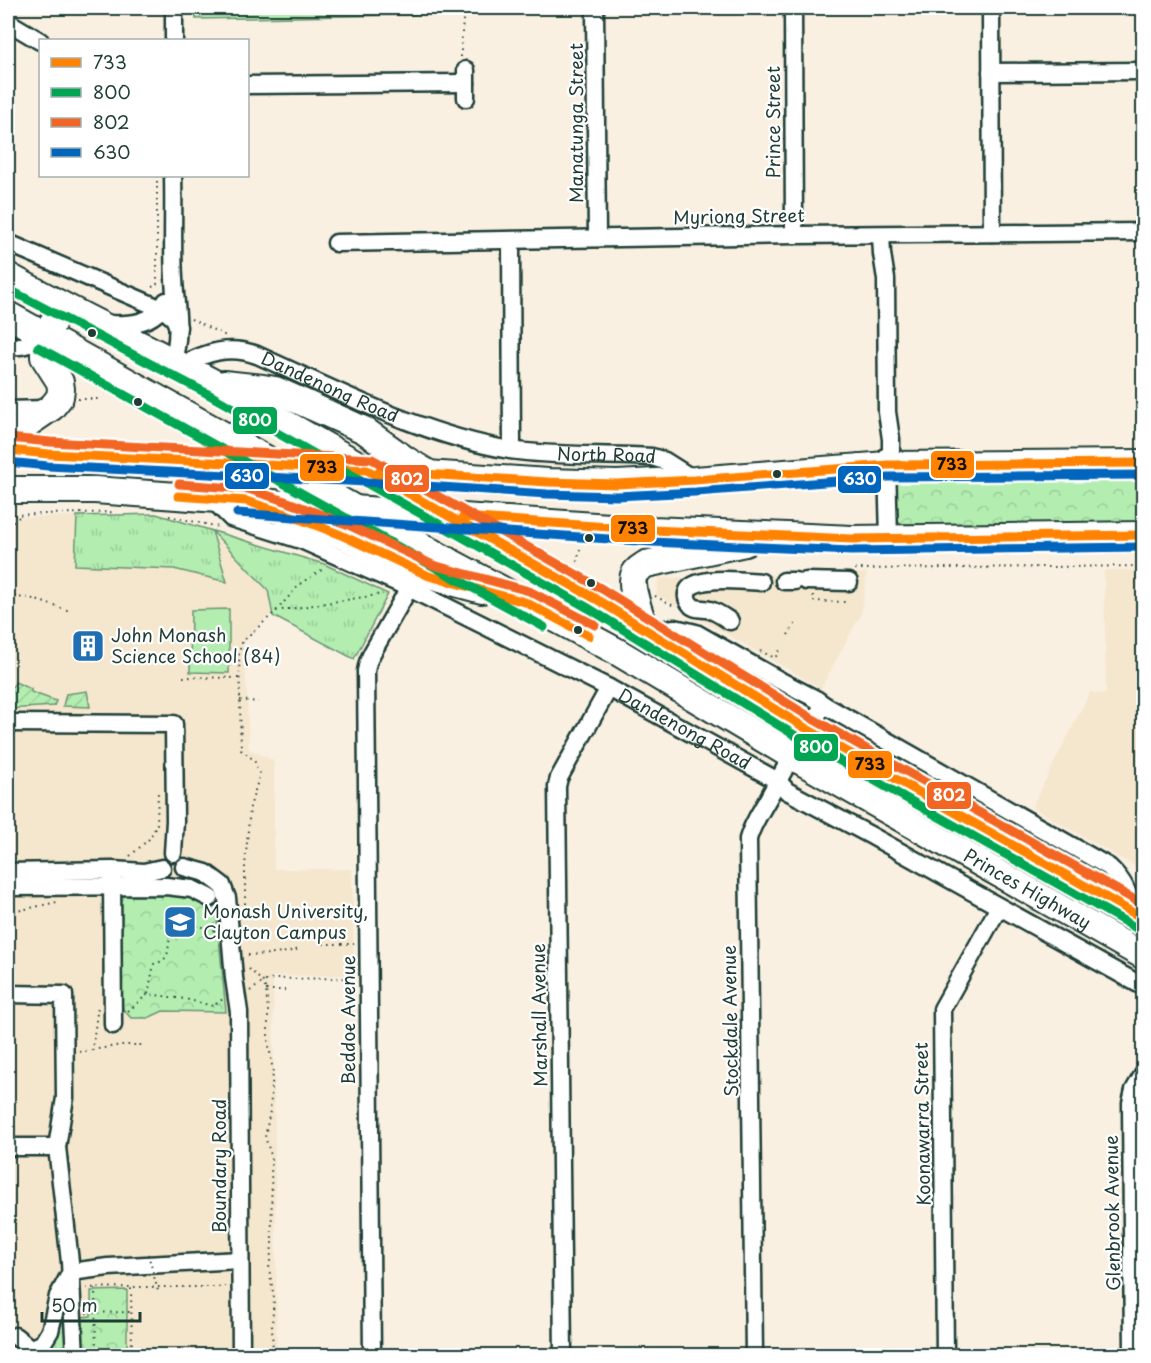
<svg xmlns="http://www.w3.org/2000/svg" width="1151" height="1363" font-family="'Playpen Sans',sans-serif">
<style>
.built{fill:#f5e6ce}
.grass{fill:url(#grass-tufts);stroke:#699572;stroke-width:1.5}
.forest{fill:url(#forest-crowns);stroke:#699572;stroke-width:1.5}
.garden{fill:url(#garden-furrows);stroke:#699572;stroke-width:1.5}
.pitch{fill:#b3edb0;stroke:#699572;stroke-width:1.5}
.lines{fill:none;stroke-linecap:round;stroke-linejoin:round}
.minor-casing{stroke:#1f3d34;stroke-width:21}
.highway-casing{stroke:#1f3d34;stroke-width:30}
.path{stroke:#1f3d34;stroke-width:2;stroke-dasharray:1.5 4.5;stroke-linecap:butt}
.minor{stroke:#fff;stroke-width:16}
.highway{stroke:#fff;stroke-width:26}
.path-bridge{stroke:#1f3d34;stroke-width:2;stroke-dasharray:1.5 4.5;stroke-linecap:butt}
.bus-1-casing{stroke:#fff;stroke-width:14}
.bus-2-casing{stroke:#fff;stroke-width:14}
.bus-3-casing{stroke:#fff;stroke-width:14}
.bus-4-casing{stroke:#fff;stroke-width:14}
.bus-1{stroke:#ff8200;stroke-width:9}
.bus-2{stroke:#00a651;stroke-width:9}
.bus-3{stroke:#f26522;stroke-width:9}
.bus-4{stroke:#0065bd;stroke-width:9}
.bus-dot{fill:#1f3d34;stroke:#fff;stroke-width:2}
.labels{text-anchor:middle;stroke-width:4.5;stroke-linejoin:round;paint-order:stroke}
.street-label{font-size:18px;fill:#1f3d34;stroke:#fff}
.poi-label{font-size:18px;fill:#1f3d34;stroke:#fff;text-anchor:start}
.line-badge{stroke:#fff;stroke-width:2}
.badge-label{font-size:16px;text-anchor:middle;font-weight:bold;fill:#fff}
.pale-badge-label{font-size:16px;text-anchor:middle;font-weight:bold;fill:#111}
</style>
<defs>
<pattern id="grass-tufts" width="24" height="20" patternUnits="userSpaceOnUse" patternTransform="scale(1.5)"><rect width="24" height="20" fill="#b3edb0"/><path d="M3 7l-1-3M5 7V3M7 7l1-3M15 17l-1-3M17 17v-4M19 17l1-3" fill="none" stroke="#9acc98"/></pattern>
<pattern id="forest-crowns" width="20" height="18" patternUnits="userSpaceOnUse" patternTransform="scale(1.5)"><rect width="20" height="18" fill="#b3edb0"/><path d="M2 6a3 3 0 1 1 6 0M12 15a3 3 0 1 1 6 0" fill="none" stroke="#9acc98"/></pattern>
<pattern id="garden-furrows" width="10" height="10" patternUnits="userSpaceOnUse" patternTransform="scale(1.5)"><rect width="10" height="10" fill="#b3edb0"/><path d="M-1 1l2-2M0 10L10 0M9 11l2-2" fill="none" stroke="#9acc98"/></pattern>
</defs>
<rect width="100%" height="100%" fill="#f9f0e2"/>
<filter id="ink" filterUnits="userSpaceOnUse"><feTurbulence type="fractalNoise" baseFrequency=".0167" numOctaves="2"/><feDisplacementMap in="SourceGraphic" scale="12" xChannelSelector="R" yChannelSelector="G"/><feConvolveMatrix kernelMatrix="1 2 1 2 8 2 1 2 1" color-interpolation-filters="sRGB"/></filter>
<g filter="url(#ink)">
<!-- built -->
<path class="built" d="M134 514 175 519 208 529 268 589 273 616H268L243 643 247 693 249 749 274 761V869H352L354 975 273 976 277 1355H8V518Z
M1104 570H1143V871L1032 807 1090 692 1106 694Z
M867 573 861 614 821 688 656 594 659 578Z"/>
<!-- grass -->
<path class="grass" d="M156 514 324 564 388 594 354 659 273 616 268 590 212 531 227 582 174 569 75 565 77 516Z"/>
<!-- forest -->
<path class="forest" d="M196 8H495V13L196 19Z
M1143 478V522L903 524 895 520V483L898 479Z
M121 893 184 895 207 900 215 908 217 917 226 1012 163 1011 148 1018H131L123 1009 120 1000 118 897Z
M127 1290V1355H83L82 1317 91 1316V1291Z
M65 1301 69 1355H46L47 1346Z"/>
<!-- garden -->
<path class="garden" d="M15 682 31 689V692L56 701 54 706 8 709V689L14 685Z
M87 691 90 707 63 706 66 694Z"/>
<!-- pitch -->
<path class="pitch" d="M229 609V673L190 672 191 610Z"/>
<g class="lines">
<!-- minor casing -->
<g class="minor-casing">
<g id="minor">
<path d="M595 8 597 238"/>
<path d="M793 8 794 235"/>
<path d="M991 8 992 233"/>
<path d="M8 22 40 41"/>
<path d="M174 40V8"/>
<path d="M466 70V98"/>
<path d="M991 72 1144 71"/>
<path d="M248 85 466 83"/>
<path d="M881 235 882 254 886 279 887 412 891 439V450L887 465"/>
<path d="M511 241 512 450"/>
<path d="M8 243 164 310 174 318 178 327"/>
<path d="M336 243 794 235 1144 232"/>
<path d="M104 324C128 325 154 325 166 301"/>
<path d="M8 345C22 349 32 343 44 336"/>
<path d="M173 360C182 332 175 306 174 278 172 244 174 209 173 176"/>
<path id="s1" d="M182 365C207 352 229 345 257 355 338 391 421 435 510 450 557 457 605 454 652 457L665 461 695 480"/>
<path d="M8 410 46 409"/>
<path d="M885 457 887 465 889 538"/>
<path id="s2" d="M212 499 231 518 301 540 409 588 609 688 778 781 787 791 870 835 1144 987"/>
<path d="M784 581H795"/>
<path d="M806 581 849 582"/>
<path d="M730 621C724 617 717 612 710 610 704 608 697 610 692 606 689 603 686 598 687 593 691 574 747 581 761 582"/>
<path d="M649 631 675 628 696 633 781 681 816 699 824 705 1109 867C1122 879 1131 895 1131 912"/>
<path d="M8 723 174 724 175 821 173 853"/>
<path d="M184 867 206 873 222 885 227 898 234 978 239 1012 241 1356"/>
<path d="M8 872 112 870 144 872 162 868"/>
<path d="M112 876 113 1025"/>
<path d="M8 887 166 886 192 889 210 898"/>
<path d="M8 994 64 995 65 1098 57 1147 70 1262 75 1356"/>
<path d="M8 1147H57"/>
<path d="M15 1336 30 1348V1356"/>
<path d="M30 1348 42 1344 50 1331 58 1296 71 1272 108 1267 240 1260"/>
<path d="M372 1356 366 671 368 662 372 653 409 588"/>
<path d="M563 1356 557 786 559 778 609 688"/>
<path d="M754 1356 748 839C752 824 762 810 769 797 786 766 803 735 824 705"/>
<path d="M945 1356 942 1009 999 907"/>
<path d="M1133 1356 1131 1103 1134 1090 1144 1073"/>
</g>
</g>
<!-- highway casing -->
<g class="highway-casing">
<g id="highway">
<path d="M8 276C75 314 146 346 214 383L596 599 807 729 1144 919"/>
<path id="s3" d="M8 315 279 466 428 550 616 651 792 756 1144 956"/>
<path d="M224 384 263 388 275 390 293 398 364 430 406 460 426 472"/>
<path d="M8 437 52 407 60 397 61 389 60 382 44 357V336L52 324"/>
<path d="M8 450 49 454 367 470 548 482 617 484 695 480 887 465 1144 463"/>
<path d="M8 490H95L449 516 653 530 852 539 1144 535"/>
<path d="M281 512 341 535 429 576 482 590"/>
<path d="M645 629C641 617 628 584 635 573 637 569 642 567 646 564L745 543"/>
</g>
</g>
<!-- path -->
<path class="path" d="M210 8C221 19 257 9 273 8
M282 8 327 10 355 8
M426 8H457
M461 57V46L464 8
M152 287 157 285V176
M191 319 226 336
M78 399H99
M8 515 116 512
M169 516 219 527
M8 525 22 515
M577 562 580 549
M855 569 1144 566
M813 595V601L846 602
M655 596 674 606
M8 597 30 598 70 611
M276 611 383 594
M788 635 795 624
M760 651 775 658 780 650
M183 677 239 678
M240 700 258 702
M130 856 149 839 157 825 158 791 160 790
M8 913 57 902
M245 916V866L250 807 260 774 254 760 241 750 239 653 242 642 276 611 301 583 325 568
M323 944H354
M248 955 276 954 301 949
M249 969 263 982 266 990 268 1010V1039L273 1072 270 1111 265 1137 271 1155 272 1246 269 1268 274 1298 272 1325 273 1356
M266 990H285
M250 991 263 982 272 979 355 978
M148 994 154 964C157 963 161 962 163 960 169 956 168 949 169 943 174 917 198 925 216 931
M128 1011 148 994 185 999 213 1006 223 999
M92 1050 122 1045H142
M79 1052 92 1050 98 1006
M86 1288 131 1287
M95 1288 96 1356
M86 1313 131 1312
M132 1356 131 1287H225"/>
<!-- minor -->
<use href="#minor" class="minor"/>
<!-- highway -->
<use href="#highway" class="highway"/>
<!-- path-bridge -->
<path class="path-bridge" d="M148 1254 158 1291"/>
<!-- bus-1 casing -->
<g class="bus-1-casing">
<path id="bus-1" d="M8 450 49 454 367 470 596 599 807 729 1144 919
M379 471 548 482 617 484 695 480 887 465 1144 463
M178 496 246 501 284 513 341 535 429 576 525 602 589 636
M463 517 653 530 852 539 1144 535"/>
</g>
<!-- bus-2 casing -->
<g class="bus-2-casing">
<path id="bus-2" d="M8 289 208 394 590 609 801 739 1138 929
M38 347 422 560 544 627"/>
</g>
<!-- bus-3 casing -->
<g class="bus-3-casing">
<path id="bus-3" d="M9 438 50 442 372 459 602 589 813 719 1144 905
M179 484 248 489 288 502 346 524 433 565 529 591 595 625"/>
</g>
<!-- bus-4 casing -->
<g class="bus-4-casing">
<path id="bus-4" d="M8 462 48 466 366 482 547 494 617 496 696 492 888 477 1144 475
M237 513 652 542 851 551 1144 547"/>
</g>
<!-- bus-1 -->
<use href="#bus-1" class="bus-1"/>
<!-- bus-2 -->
<use href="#bus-2" class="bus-2"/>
<!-- bus-3 -->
<use href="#bus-3" class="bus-3"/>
<!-- bus-4 -->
<use href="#bus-4" class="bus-4"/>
</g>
</g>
<!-- icons -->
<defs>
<g id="building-square" transform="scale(1.725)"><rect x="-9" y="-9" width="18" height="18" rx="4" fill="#1f6fb2" stroke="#fff"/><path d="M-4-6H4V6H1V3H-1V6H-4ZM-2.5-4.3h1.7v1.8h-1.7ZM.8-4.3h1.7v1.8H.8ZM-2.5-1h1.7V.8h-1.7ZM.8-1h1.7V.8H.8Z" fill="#fff"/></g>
<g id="university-square" transform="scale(1.725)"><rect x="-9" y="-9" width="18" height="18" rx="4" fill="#1f6fb2" stroke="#fff"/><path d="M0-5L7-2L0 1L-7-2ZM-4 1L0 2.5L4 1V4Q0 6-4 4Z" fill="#fff"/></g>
</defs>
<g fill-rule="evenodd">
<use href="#building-square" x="88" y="646"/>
<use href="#university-square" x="180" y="922"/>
</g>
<!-- markers -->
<g class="bus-dot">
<circle cx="92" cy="333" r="5"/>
<circle cx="138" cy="402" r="5"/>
<circle cx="777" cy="474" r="5"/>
<circle cx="589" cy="538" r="5"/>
<circle cx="591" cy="583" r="5"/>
<circle cx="578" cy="630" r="5"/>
</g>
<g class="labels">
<!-- street labels -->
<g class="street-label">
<text transform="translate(774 122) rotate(-90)" y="6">Prince Street</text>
<text transform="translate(577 123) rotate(-90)" y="6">Manatunga Street</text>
<text transform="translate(739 217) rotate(-1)" y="6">Myriong Street</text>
<text dy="6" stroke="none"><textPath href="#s1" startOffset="158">Dandenong Road</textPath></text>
<text dy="6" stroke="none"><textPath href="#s1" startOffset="446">North Road</textPath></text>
<text dy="6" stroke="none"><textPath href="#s2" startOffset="528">Dandenong Road</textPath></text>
<text dy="6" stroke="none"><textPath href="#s3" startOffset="1170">Princes Highway</textPath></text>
<text transform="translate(540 1015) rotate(-91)" y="6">Marshall Avenue</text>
<text transform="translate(349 1020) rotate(-90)" y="6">Beddoe Avenue</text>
<text transform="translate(731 1021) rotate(-91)" y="6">Stockdale Avenue</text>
<text transform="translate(923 1124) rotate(-91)" y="6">Koonawarra Street</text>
<text transform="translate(220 1166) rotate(-90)" y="6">Boundary Road</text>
<text transform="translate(1113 1213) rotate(-91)" y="6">Glenbrook Avenue</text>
</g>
<!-- poi labels -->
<g class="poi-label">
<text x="111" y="642">John Monash<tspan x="111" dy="21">Science School (84)</tspan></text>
<text x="203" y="918">Monash University,<tspan x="203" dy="21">Clayton Campus</tspan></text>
</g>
</g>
<g class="line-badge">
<rect x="232" y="406" width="46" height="29" rx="6" fill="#00a651"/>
<rect x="930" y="450" width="45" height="29" rx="6" fill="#ff8200"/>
<rect x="299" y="453" width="46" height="29" rx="6" fill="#ff8200"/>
<rect x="224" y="462" width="46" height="28" rx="6" fill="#0065bd"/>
<rect x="384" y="464" width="46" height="29" rx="6" fill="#f26522"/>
<rect x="837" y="465" width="45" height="29" rx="6" fill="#0065bd"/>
<rect x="610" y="514" width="46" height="29" rx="6" fill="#ff8200"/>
<rect x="793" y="733" width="46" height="29" rx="6" fill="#00a651"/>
<rect x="847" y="750" width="46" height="29" rx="6" fill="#ff8200"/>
<rect x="926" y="781" width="46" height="29" rx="6" fill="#f26522"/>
</g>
<g class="badge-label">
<text x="255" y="426">800</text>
<text x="247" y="482">630</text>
<text x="407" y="485">802</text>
<text x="860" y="485">630</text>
<text x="816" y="753">800</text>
<text x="949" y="801">802</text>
</g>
<g class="pale-badge-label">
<text x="952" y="470">733</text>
<text x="322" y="473">733</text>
<text x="633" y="534">733</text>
<text x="870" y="770">733</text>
</g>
<!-- margin -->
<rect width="1151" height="1363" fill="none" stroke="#fff" stroke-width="30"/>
<rect x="15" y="15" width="1121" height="1333" fill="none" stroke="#1f3d34" stroke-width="2" filter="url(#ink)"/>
<!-- legend -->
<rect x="39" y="39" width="210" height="138" fill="#ffffff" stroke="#a5b1ae" stroke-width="1.5"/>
<rect x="51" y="58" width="30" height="9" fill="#ff8200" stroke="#a5b1ae" stroke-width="1.5"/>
<text x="93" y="69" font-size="18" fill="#1f3d34">733</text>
<rect x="51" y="88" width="30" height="9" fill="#00a651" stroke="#a5b1ae" stroke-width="1.5"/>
<text x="93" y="99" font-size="18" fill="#1f3d34">800</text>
<rect x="51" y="118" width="30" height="9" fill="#f26522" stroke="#a5b1ae" stroke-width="1.5"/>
<text x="93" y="129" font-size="18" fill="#1f3d34">802</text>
<rect x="51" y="148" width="30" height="9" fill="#0065bd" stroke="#a5b1ae" stroke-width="1.5"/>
<text x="93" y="159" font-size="18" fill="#1f3d34">630</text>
<!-- scale -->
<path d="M42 1312v9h98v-9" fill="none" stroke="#1f3d34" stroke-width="3"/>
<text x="51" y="1312" font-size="18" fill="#1f3d34" stroke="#ffffff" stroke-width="4.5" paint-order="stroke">50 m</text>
</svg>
